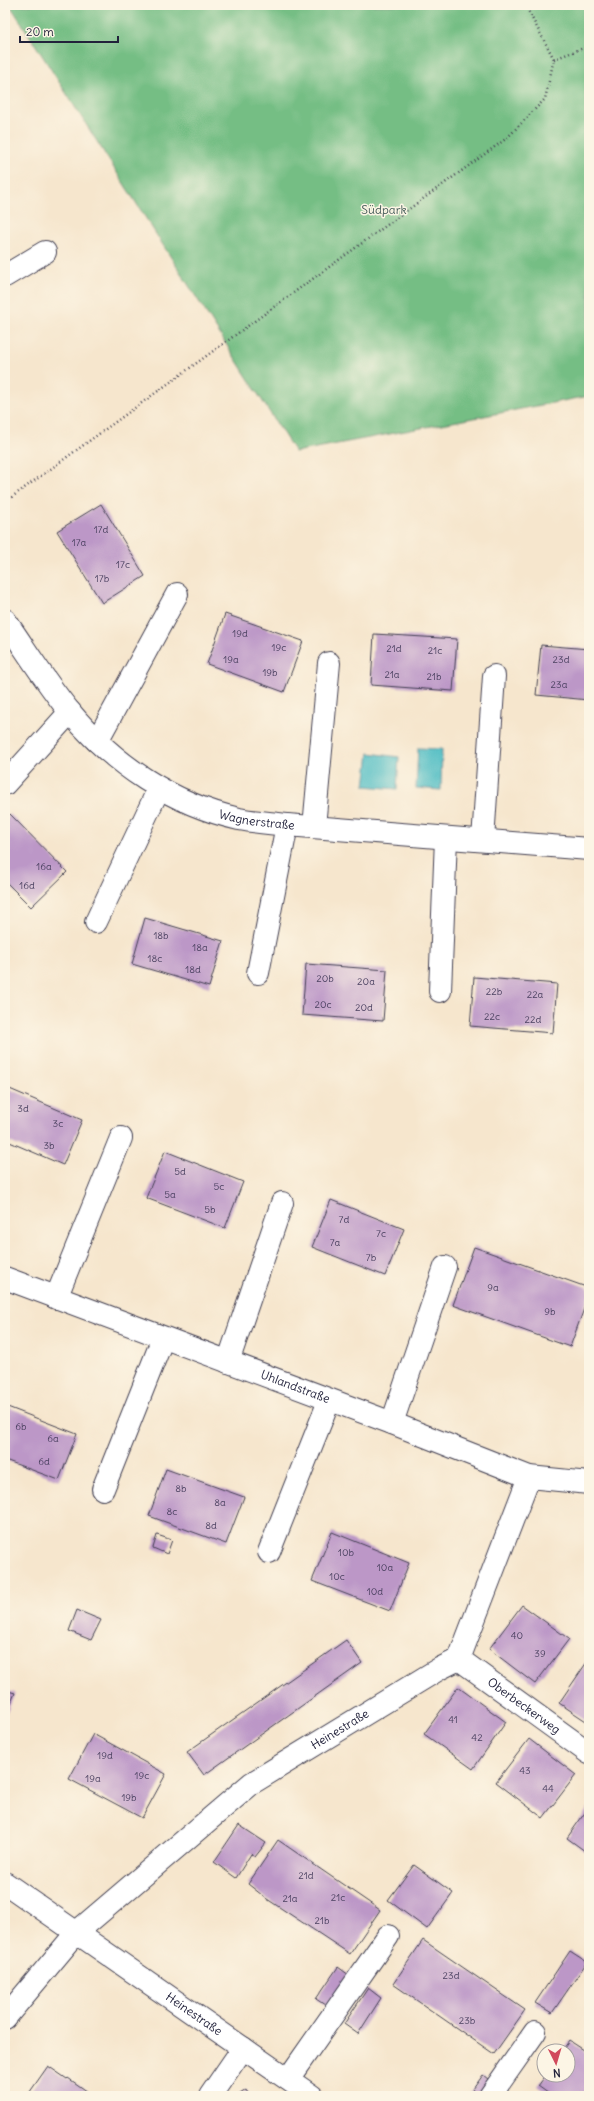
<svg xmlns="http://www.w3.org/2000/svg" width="594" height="2101" font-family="Delius,sans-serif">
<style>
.forest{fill:#74be84;stroke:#4b7060}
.water{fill:#4fbdc4;stroke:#387080}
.building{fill:#bc97c7}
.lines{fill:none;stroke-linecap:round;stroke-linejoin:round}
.minor-casing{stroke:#423f51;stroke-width:24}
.path{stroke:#423f51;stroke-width:2.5;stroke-dasharray:1 3;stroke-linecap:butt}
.minor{stroke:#fff;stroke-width:22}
.labels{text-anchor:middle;stroke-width:3;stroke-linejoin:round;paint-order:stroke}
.number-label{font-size:10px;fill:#483f5e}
.park-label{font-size:12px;fill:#435b58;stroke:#fcf5e5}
.street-label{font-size:12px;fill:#22223b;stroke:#fcf5e5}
</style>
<rect width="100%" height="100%" fill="#fcf5e5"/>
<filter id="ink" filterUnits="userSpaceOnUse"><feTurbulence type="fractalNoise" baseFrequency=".025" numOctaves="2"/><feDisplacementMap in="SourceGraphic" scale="8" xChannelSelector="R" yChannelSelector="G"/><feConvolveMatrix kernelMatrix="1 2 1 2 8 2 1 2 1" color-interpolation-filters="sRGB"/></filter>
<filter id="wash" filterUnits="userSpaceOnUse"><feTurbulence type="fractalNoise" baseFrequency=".012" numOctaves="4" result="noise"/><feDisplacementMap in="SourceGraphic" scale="16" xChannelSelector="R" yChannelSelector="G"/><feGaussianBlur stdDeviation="0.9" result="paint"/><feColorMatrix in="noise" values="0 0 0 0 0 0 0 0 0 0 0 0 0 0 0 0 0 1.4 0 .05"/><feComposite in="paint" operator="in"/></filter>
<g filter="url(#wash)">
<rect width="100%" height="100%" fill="#f6e6cd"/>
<!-- forest -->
<path class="forest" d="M10 5H589V396L295 452Z"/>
<!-- water -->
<path class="water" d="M418 748 442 749 441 790 416 788Z
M369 753 399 757 397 789 365 786Z"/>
<g id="blocks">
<!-- building -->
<path class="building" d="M101 504 145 576 102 603 57 531Z
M225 614 303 641 284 692 207 664Z
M374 634 457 639 453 691 371 685Z
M541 645 589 649V700L536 695Z
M10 814 67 872 31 907 5 881V819Z
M145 918 223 941 209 987 132 964Z
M306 964 387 970 383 1021 302 1015Z
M474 977 557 984 553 1033 470 1026Z
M5 1087 82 1120 63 1165 5 1140Z
M165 1151 243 1182 225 1228 146 1198Z
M331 1200 404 1229 385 1276 312 1247Z
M474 1247 589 1288V1295L570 1347 453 1305Z
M5 1406 77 1434 59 1480 5 1460Z
M166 1469 244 1497 226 1544 149 1516Z
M332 1532 409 1563 390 1611 312 1581Z
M157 1535 172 1540 167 1554 153 1548Z
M522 1605 569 1639 535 1684 489 1649Z
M77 1610 101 1620 91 1640 69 1631Z
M346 1640 362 1663 204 1775 187 1752Z
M589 1659V1723L559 1703Z
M458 1687 506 1722 473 1769 424 1734Z
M5 1690 15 1693 5 1717Z
M93 1734 166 1774 142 1818 69 1779Z
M529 1739 576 1775 543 1818 496 1782Z
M589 1807V1854L567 1838Z
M239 1825 266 1843 255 1857 251 1854 236 1878 214 1862Z
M278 1840 380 1910 350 1954 267 1899 248 1884Z
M414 1865 453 1893 427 1929 388 1900Z
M423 1940 525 2010 494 2054 393 1984Z
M570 1951 587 1962 552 2013 535 2003Z
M338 1967 353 1978 331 2009 316 1999Z
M368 1988 381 1998 358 2034 344 2024Z
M569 2041 589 2054V2096H552L538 2086 546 2075H568V2051H562Z
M48 2066 67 2079 68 2078 94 2096H27Z
M483 2075 494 2084 486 2096H468Z
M246 2090 250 2096H237Z"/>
</g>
</g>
<g filter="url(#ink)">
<use href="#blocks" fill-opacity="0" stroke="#423f51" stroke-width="1"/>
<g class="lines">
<!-- minor casing -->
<g class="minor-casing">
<g id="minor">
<path d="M5 276 45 252"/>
<path id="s1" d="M5 620C26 650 46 683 70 712 113 764 172 804 239 819 254 822 271 823 287 825L589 849"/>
<path d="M97 741 177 594"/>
<path d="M5 784 70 712"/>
<path d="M314 827 329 663"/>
<path d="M483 840 494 676"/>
<path d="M96 922 159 788"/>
<path d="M258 973 287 825"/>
<path d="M440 991 446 838"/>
<path id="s2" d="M5 1278 392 1423 529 1477 589 1483"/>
<path d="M56 1298 121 1138"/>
<path d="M228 1362 282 1203"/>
<path d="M392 1423 445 1267"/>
<path d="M103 1489 163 1338"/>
<path d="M269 1552 329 1401"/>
<path id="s3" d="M459 1659 589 1753"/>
<path id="s4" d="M5 1883 312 2096"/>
<path id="s5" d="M5 2018 77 1932 252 1783 439 1669 459 1659 529 1477"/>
<path d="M288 2079 388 1936"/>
<path d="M210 2096 243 2048"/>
<path d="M490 2096 535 2032"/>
</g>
</g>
<!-- path -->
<path class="path" d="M554 59 589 46
M5 502 507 138 545 99 554 59 525 5"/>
<!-- minor -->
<use href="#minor" class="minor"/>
</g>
</g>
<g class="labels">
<!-- number labels -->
<g class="number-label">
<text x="101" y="533">17d</text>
<text x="79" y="546">17a</text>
<text x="123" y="568">17c</text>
<text x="102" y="582">17b</text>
<text x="240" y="637">19d</text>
<text x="279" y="651">19c</text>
<text x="394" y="652">21d</text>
<text x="435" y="654">21c</text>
<text x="231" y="663">19a</text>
<text x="561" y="663">23d</text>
<text x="270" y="676">19b</text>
<text x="392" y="678">21a</text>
<text x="434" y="680">21b</text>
<text x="559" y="688">23a</text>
<text x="44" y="870">16a</text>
<text x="27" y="889">16d</text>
<text x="161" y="939">18b</text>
<text x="200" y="951">18a</text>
<text x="155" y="962">18c</text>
<text x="193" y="973">18d</text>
<text x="325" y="982">20b</text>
<text x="366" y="985">20a</text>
<text x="494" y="995">22b</text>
<text x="535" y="998">22a</text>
<text x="323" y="1008">20c</text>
<text x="364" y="1011">20d</text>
<text x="492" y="1020">22c</text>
<text x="533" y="1023">22d</text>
<text x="23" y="1112">3d</text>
<text x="58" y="1127">3c</text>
<text x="49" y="1149">3b</text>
<text x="180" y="1175">5d</text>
<text x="219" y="1190">5c</text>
<text x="170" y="1198">5a</text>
<text x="210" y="1213">5b</text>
<text x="344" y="1223">7d</text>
<text x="381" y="1237">7c</text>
<text x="335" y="1246">7a</text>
<text x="371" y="1261">7b</text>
<text x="493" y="1291">9a</text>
<text x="550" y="1315">9b</text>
<text x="21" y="1430">6b</text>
<text x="53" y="1442">6a</text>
<text x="44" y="1465">6d</text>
<text x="181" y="1492">8b</text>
<text x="220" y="1506">8a</text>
<text x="172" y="1515">8c</text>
<text x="211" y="1529">8d</text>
<text x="346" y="1556">10b</text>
<text x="385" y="1571">10a</text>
<text x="337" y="1580">10c</text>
<text x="375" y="1595">10d</text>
<text x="517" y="1639">40</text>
<text x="540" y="1657">39</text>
<text x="453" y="1723">41</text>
<text x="477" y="1741">42</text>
<text x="105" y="1759">19d</text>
<text x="525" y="1774">43</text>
<text x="142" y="1779">19c</text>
<text x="93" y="1782">19a</text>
<text x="548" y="1792">44</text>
<text x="129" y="1801">19b</text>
<text x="306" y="1879">21d</text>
<text x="338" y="1901">21c</text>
<text x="290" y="1902">21a</text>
<text x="322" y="1924">21b</text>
<text x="451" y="1979">23d</text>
<text x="467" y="2024">23b</text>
</g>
<!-- park labels -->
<g class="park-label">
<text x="384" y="214">Südpark</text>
</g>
<!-- street labels -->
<g class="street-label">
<text dy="4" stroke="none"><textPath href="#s1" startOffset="334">Wagnerstraße</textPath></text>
<text dy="4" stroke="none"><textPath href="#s2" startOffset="310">Uhlandstraße</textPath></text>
<text dy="4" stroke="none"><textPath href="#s3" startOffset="80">Oberbeckerweg</textPath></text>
<text dy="4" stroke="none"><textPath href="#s5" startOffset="445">Heinestraße</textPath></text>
<text dy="4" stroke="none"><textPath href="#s4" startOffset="230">Heinestraße</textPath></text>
</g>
</g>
<!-- margin -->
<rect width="594" height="2101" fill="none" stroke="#fcf5e5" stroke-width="20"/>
<!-- north arrow -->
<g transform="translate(556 2063) rotate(175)"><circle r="19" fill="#fcf5e5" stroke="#a5a1a1"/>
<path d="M0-3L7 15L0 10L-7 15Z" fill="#d1495b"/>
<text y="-6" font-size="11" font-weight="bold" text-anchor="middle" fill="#22223b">N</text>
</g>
<!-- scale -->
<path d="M20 36v6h98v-6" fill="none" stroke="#22223b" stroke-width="2"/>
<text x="26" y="36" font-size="12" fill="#22223b" stroke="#fcf5e5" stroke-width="3" paint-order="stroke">20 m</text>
</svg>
